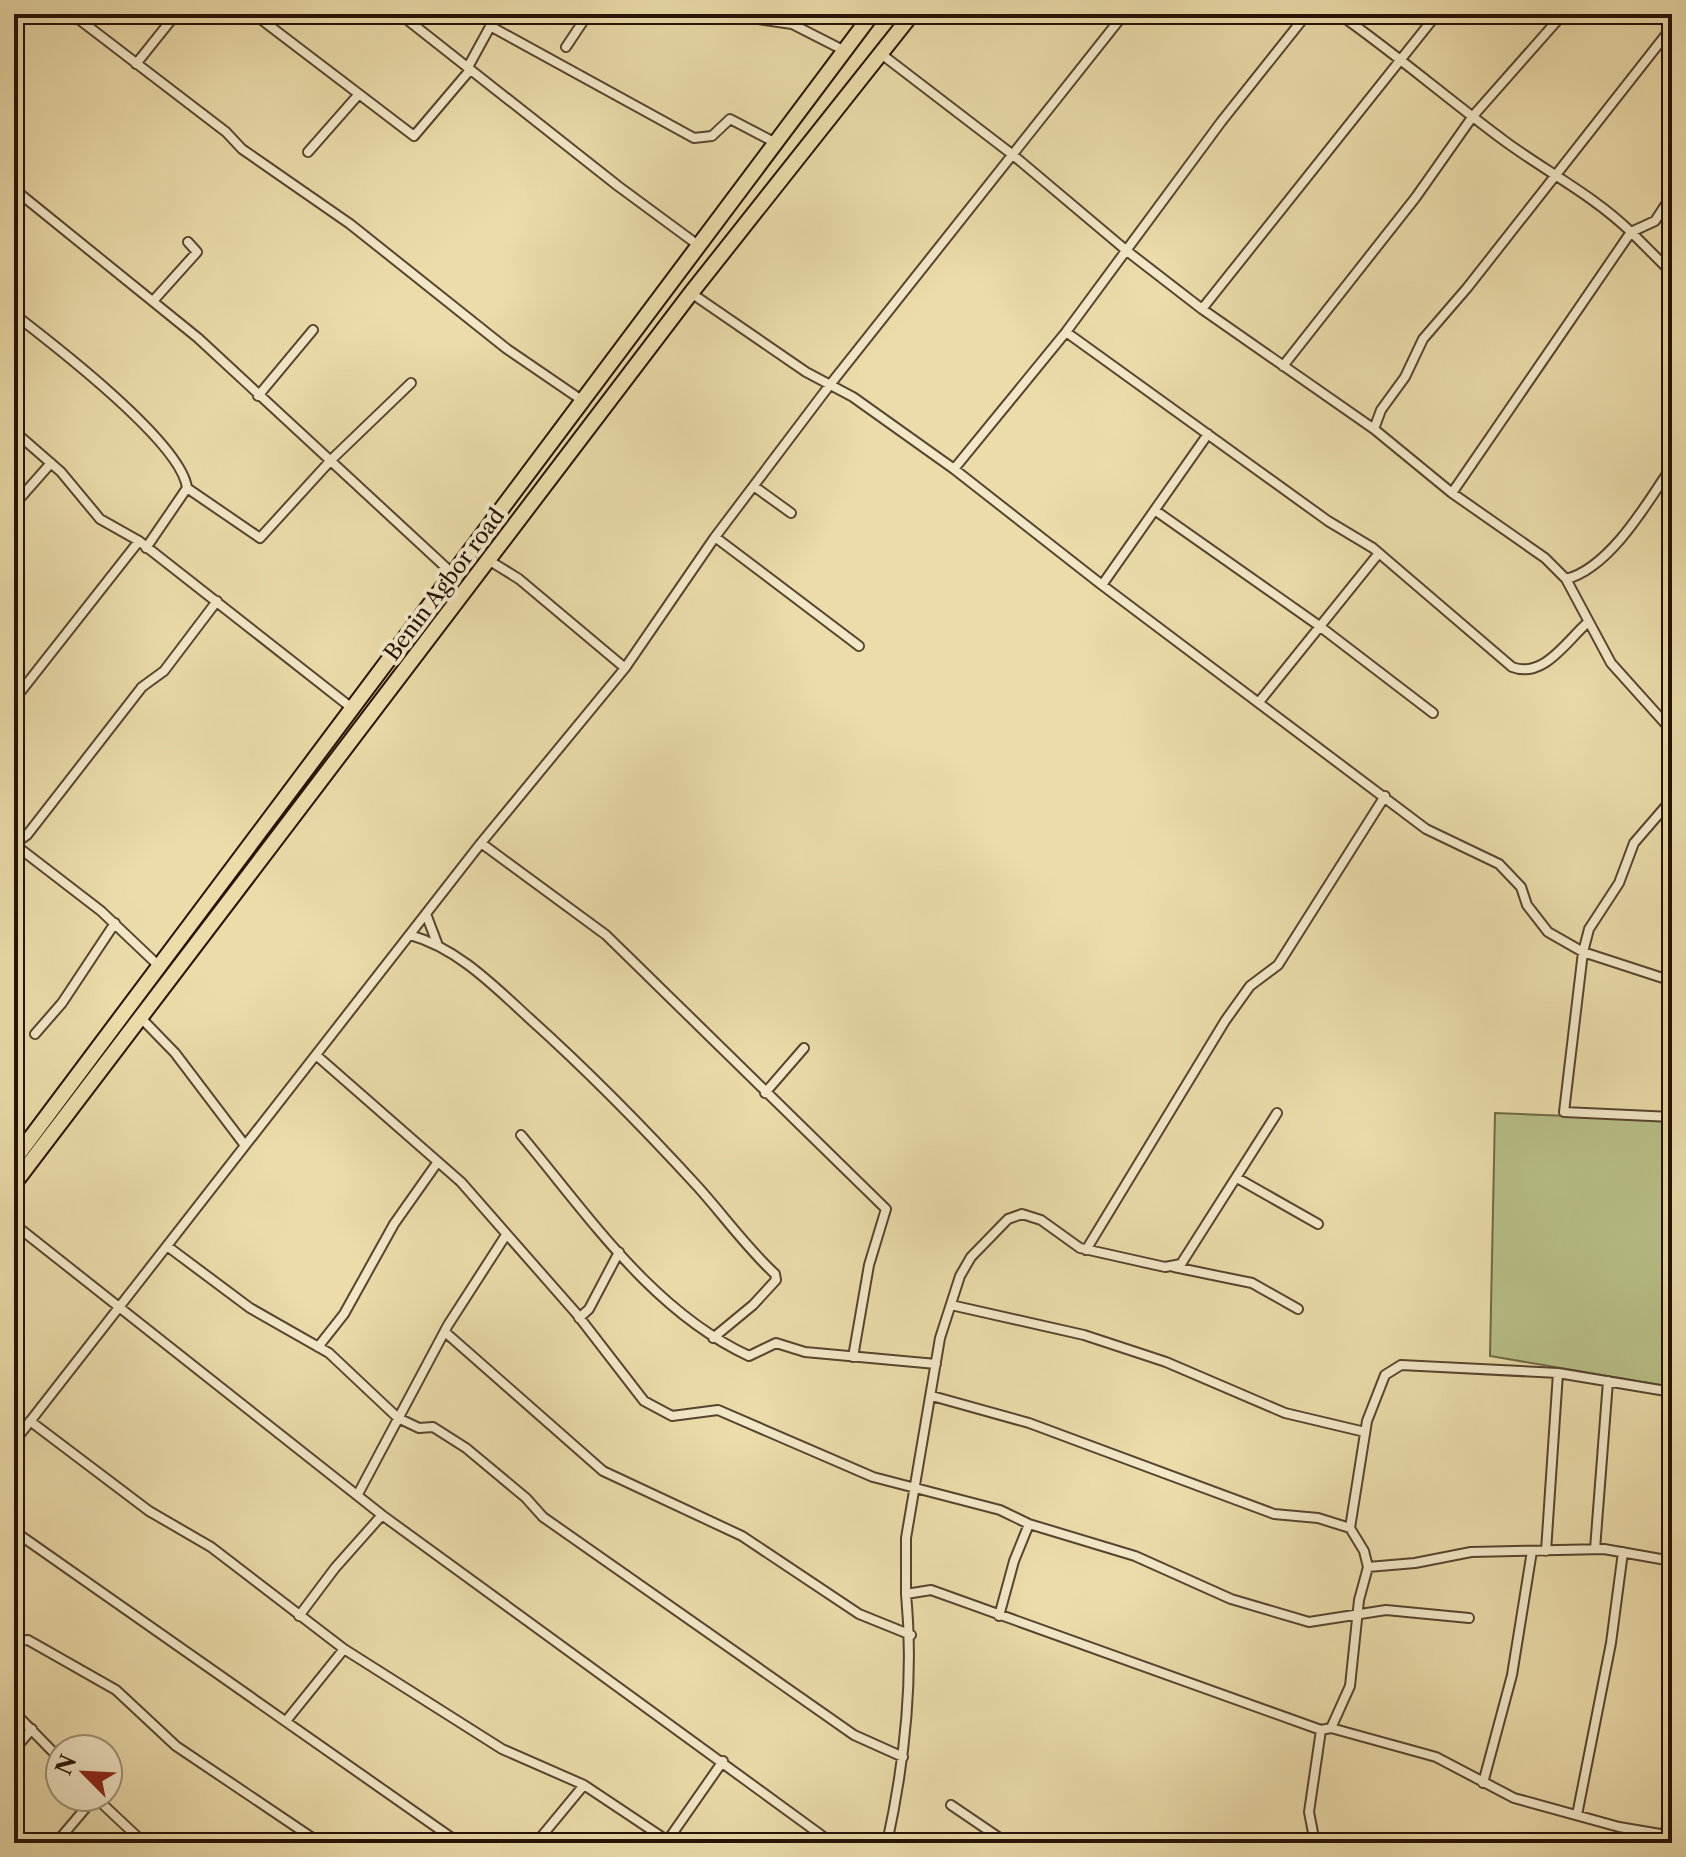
<svg xmlns="http://www.w3.org/2000/svg" width="1686" height="1857" font-family="'Libre Caslon Text',serif">
<style>
.green{fill:#b8c088;stroke:#6f6946;stroke-width:2}
.lines{fill:none;stroke-linecap:round;stroke-linejoin:round}
.street-casing{stroke:#57442e;stroke-width:12}
.highway-casing{stroke:#261205;stroke-width:18}
.street{stroke:#f2e8c8;stroke-width:8}
.highway{stroke:#ebdcaa;stroke-width:14}
.labels{text-anchor:middle;stroke-width:8;stroke-linejoin:round;paint-order:stroke}
.street-label{font-size:22px;fill:#261205;stroke:#f2e8c8}
</style>
<rect width="100%" height="100%" fill="#ebdcaa"/>
<filter id="stains"><feTurbulence type="fractalNoise" baseFrequency=".0025" numOctaves="4"/><feColorMatrix values="0 0 0 0 .2 0 0 0 0 .09 0 0 0 0 .02 0 0 0 .5 -.17"/></filter>
<radialGradient id="worn" r=".72"><stop offset=".6" stop-color="#630" stop-opacity="0"/><stop offset="1" stop-color="#630" stop-opacity=".3"/></radialGradient>
<!-- green -->
<path class="green" d="M1495 1113 1672 1120V1387L1490 1356Z"/>
<g class="lines">
<!-- street casing -->
<g class="street-casing">
<path id="street" d="M72 14 226 132 242 149 350 224 507 349 583 401
M254 14 414 136 470 70
M400 14 618 186 698 245
M724 14 792 24 845 51
M1339 14C1396 54 1449 100 1506 142 1547 172 1594 196 1631 232L1655 221 1672 195
M490 26 694 138 712 136 730 119 776 143
M566 47 588 14
M880 53 1013 155 1127 251 1202 309 1374 429 1452 493 1545 558 1566 579 1611 663 1672 731
M136 64 176 14
M468 67 497 14
M308 152 359 94
M14 189 198 338 453 574
M691 293 806 372 853 397 954 469 1066 332 1221 122 1307 14
M153 301 197 252 188 242
M1202 309 1437 14
M14 314C53 344 182 443 187 488L146 548
M1066 332 1328 521 1373 548 1512 667C1543 679 1566 642 1587 623
M1283 366 1416 197 1473 116 1563 14
M258 396 313 330
M1374 429 1381 410 1405 377 1423 339 1467 288 1672 27
M14 431 61 472 100 519 139 541 353 709
M954 469 1102 585 1208 434
M755 487 791 513
M187 488 260 538 332 459 411 383
M1452 493 1631 232 1672 273
M14 505 51 463
M1156 511 1318 625 1433 713
M715 537 859 646
M490 561 519 579 625 668
M1566 579C1610 568 1648 502 1672 466
M1102 585 1426 829 1499 864 1521 887 1527 905 1548 932 1583 952 1564 1112 1672 1117
M14 700 139 541
M1259 702 1379 553
M1672 799 1634 843 1619 883 1589 929 1583 952 1672 981
M481 843 606 935 886 1209 869 1265 853 1357
M14 844 27 835 142 687 164 671 217 601
M14 844 101 911 160 967
M426 914 437 943
M410 935C457 948 493 985 529 1018 588 1071 644 1128 698 1187 724 1216 746 1247 775 1274L776 1280 753 1305 713 1338
M1665 978 1672 966
M140 1017 175 1053 244 1144
M35 1034 62 1003 115 923
M316 1055 461 1182 576 1313 644 1401 672 1416 718 1410 873 1477 1000 1510 1029 1524 1014 1561 999 1616
M765 1093 804 1048
M521 1135C588 1215 652 1311 749 1356L776 1343 805 1352 936 1364
M1237 1178 1318 1224
M14 1224 382 1515 832 1843
M167 1246 250 1308 329 1353 398 1418 419 1428 433 1427 466 1448 526 1498 543 1517 854 1735 903 1757
M1086 1250 1225 1021 1250 986 1278 965 1385 796
M1174 1267 1252 1283 1298 1309
M951 1305 1084 1335 1166 1362 1285 1413 1365 1432
M579 1318 589 1309 619 1252
M445 1332 603 1471 742 1536 859 1614 911 1635
M318 1347 344 1314 394 1224 437 1163
M932 1396 1029 1423 1274 1514 1318 1518 1350 1528
M30 1421 149 1511 211 1547 344 1649 502 1749 584 1785 671 1843
M14 1442 481 843 625 668 715 537 829 386 1124 14
M358 1494 448 1325 506 1235
M1029 1524 1135 1556 1231 1599 1309 1622 1386 1610 1469 1618
M14 1531 459 1843
M1595 1549 1608 1381
M1546 1551 1558 1373
M1368 1567 1415 1563 1471 1552 1604 1549 1672 1561
M906 1594V1538L940 1338 960 1276 971 1257 1008 1219 1022 1214 1041 1220 1080 1248 1165 1267 1181 1264 1277 1113
M299 1616 335 1568 382 1515
M14 1641 28 1640 116 1690 176 1746 320 1843
M14 1712 60 1759
M286 1721 344 1649
M1331 1728 1436 1757 1514 1798 1619 1827 1672 1836
M14 1750 32 1729
M1483 1783 1512 1675 1532 1551
M95 1797 144 1843
M951 1805 1007 1843
M1577 1815 1611 1643 1623 1552
M1665 1834 1672 1809
M668 1840 723 1761
M56 1843 95 1797
M536 1843 584 1785
M887 1843C905 1761 914 1677 906 1594L931 1590 1321 1730 1331 1728 1350 1686 1359 1600 1368 1567 1364 1551 1350 1528 1367 1421 1385 1375 1401 1365 1558 1373 1672 1392
M1315 1843 1309 1812 1321 1730"/>
</g>
<!-- highway casing -->
<g class="highway-casing">
<path id="highway" d="M14 1160 872 14
M14 1184 691 293 912 14"/>
</g>
<!-- street -->
<use href="#street" class="street"/>
<!-- highway -->
<use href="#highway" class="highway"/>
</g>
<g class="labels">
<!-- street labels -->
<g class="street-label">
<text transform="translate(444 584) rotate(-53)" y="8">Benin Agbor road</text>
</g>
</g>
<!-- margin -->
<rect width="1686" height="1857" fill="none" stroke="#ebdcaa" stroke-width="48"/>
<rect x="16" y="16" width="1654" height="1825" fill="none" stroke="#261205" stroke-width="4"/>
<rect x="24" y="24" width="1638" height="1809" fill="none" stroke="#261205" stroke-width="2"/>
<!-- north arrow -->
<g transform="translate(84 1773) rotate(294)"><circle r="38" fill="#f2e8c8" stroke="#a0927a" stroke-width="2"/>
<path d="M0-6L14 30L0 20L-14 30Z" fill="#8f2418"/>
<text y="-12" font-size="22" font-weight="bold" text-anchor="middle" fill="#261205">N</text>
</g>
<rect width="100%" height="100%" filter="url(#stains)"/>
<rect width="100%" height="100%" fill="url(#worn)"/>
</svg>
